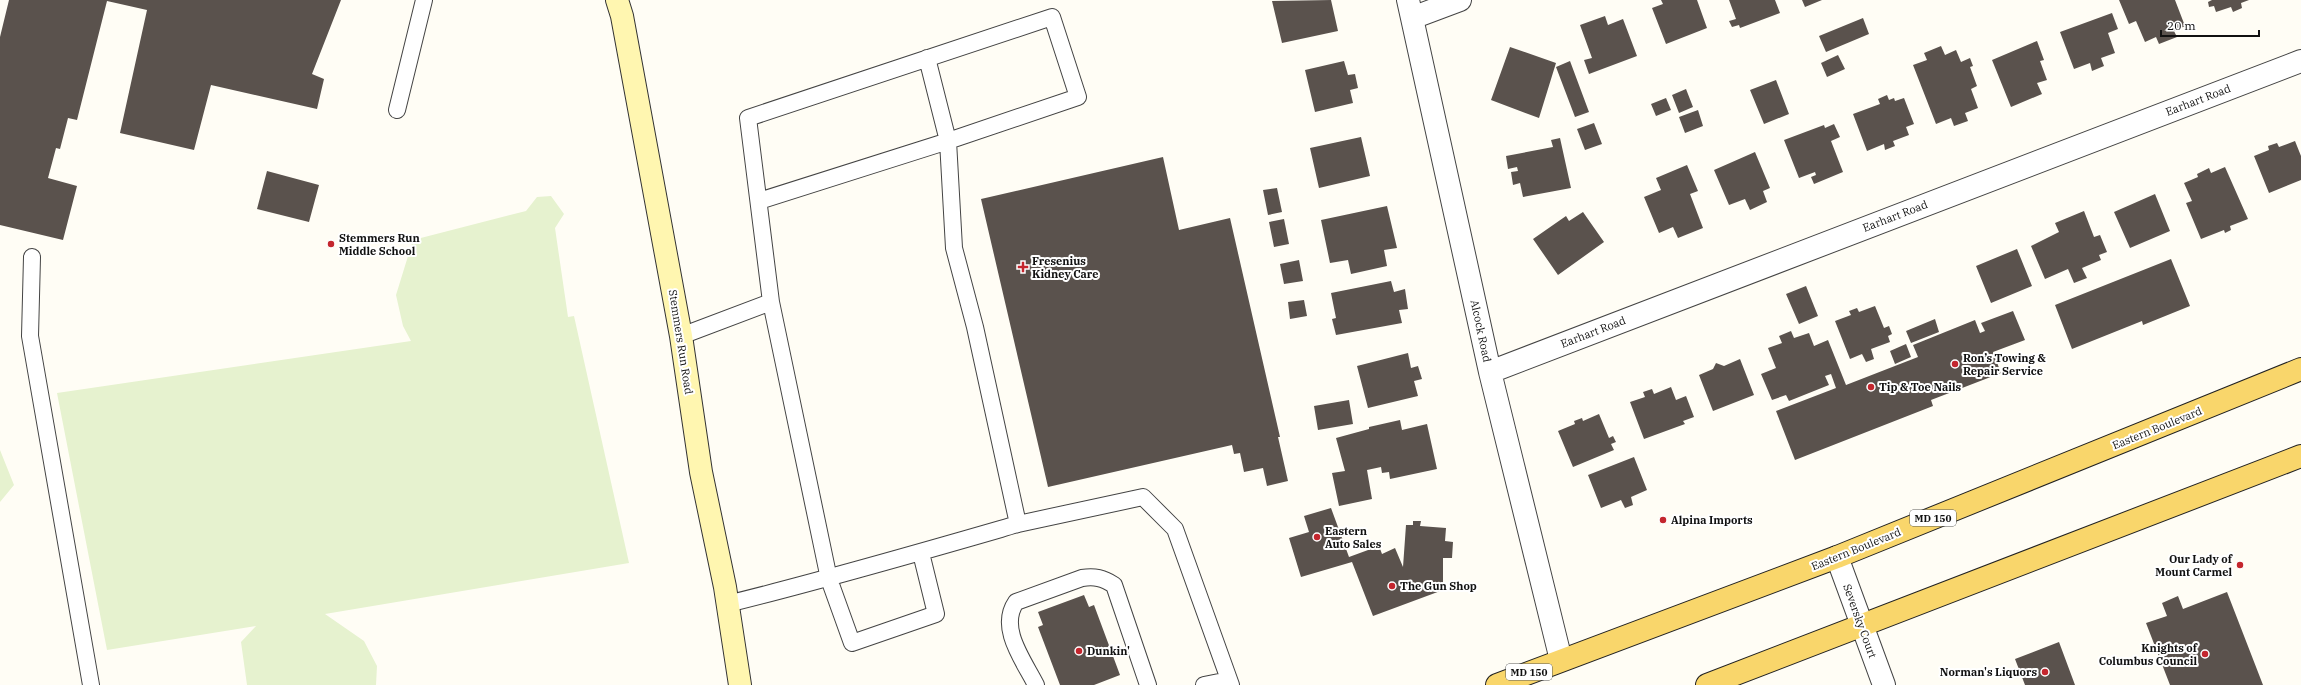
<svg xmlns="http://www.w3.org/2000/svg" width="2301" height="685" font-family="'IBM Plex Serif',serif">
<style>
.pitch{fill:#e6f2cf}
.building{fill:#5a524d}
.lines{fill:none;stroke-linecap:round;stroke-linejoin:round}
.lane-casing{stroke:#444;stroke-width:18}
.street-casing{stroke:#444;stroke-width:24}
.secondary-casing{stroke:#333;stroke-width:24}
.primary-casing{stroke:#222;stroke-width:24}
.lane{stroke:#fff;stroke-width:16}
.street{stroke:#fff;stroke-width:22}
.secondary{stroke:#fff6b0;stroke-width:22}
.primary{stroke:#f9d66b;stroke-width:22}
.poi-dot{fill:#c4262e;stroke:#fff;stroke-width:1.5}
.labels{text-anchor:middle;stroke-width:4;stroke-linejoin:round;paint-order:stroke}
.shield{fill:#fff;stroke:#585858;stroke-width:1}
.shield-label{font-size:10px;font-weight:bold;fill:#111}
.street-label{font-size:11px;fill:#111;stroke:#fff}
.poi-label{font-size:11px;font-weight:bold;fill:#111;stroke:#fff;text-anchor:start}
</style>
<rect width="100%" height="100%" fill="#fffdf5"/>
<!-- pitch -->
<path class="pitch" d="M551 196 564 214 555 228 568 317 574 316 629 563 325 614 364 641 377 666 376 685H247L241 642 256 626 107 650 57 393 411 341 403 326 396 295 413 240 526 211 537 197Z
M0 450 14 485 0 502Z"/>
<!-- building -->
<path class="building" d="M9 0H341L312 74 324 79 317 109 211 85 194 150 120 133 147 10 107 1 77 120 68 118 60 149 56 148 48 178 77 186 63 240 0 225V37Z
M1331 0 1338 31 1282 43 1272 1Z
M1661 0H1697L1707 28 1666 44 1652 8 1663 4Z
M1729 0H1775L1780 13 1740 28 1739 25 1732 27 1729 21 1736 19Z
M1802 0H1822L1805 7Z
M2119 0H2175L2185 26 2174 31 2177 37 2159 44 2156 37 2145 42 2136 21 2129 24Z
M2212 0H2249L2241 3 2242 8 2233 12 2231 7 2216 12 2214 6 2209 7 2208 2Z
M2112 13 2118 29 2108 33 2115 53 2101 58 2104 66 2092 71 2090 63 2074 69 2060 32Z
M1605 16 1608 25 1623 19 1637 56 1589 74 1584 60 1592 58 1580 25Z
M1863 18 1869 34 1826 52 1819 36Z
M2037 41 2044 60 2040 61 2047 80 2037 83 2042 94 2011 107 1992 60Z
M1941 46 1945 55 1956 50 1961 62 1970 58 1973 66 1970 67 1977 86 1971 89 1978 108 1965 113 1968 121 1954 126 1951 118 1936 124 1913 65 1927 60 1924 53Z
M1510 47 1556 63 1539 118 1491 100Z
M1838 55 1845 69 1827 77 1821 63Z
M1344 61 1348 75 1355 74 1358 88 1350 90 1353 103 1315 112 1305 70Z
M1570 61 1589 112 1575 117 1556 67Z
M1776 80 1789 114 1764 124 1750 90Z
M1686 89 1693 107 1679 113 1672 95Z
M1887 95 1889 100 1894 98 1895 101 1904 98 1914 124 1906 127 1909 135 1893 141 1895 146 1885 150 1884 144 1867 151 1853 114 1880 104 1878 99Z
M1666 98 1671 110 1656 116 1651 104Z
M1698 110 1703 126 1685 133 1679 117Z
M1594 123 1602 144 1585 150 1577 129Z
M1834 124 1840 137 1831 141 1843 172 1814 184 1811 177 1816 175 1815 172 1799 178 1784 140 1824 125 1825 128Z
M1361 137 1370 176 1319 188 1310 148Z
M1560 138 1571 188 1523 197 1520 183 1513 185 1511 172 1518 171 1517 167 1508 169 1506 156 1553 147 1551 140Z
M2295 141 2301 156V180L2269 193 2254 156 2269 150 2268 146 2277 143 2279 147Z
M1755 152 1770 188 1763 191 1767 202 1750 210 1745 199 1729 205 1714 170Z
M1163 157 1179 230 1230 218 1280 437H1278L1288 481 1267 486 1263 468 1244 472 1240 453 1234 454 1232 445 1048 487 981 199Z
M1687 165 1698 191 1690 194 1703 228 1678 238 1673 227 1659 233 1644 197 1661 190 1656 178Z
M2225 167 2248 219 2230 226 2231 230 2225 233 2224 230 2201 239 2186 203 2192 201 2184 183 2198 177 2197 174 2209 168 2211 173Z
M267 171 319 185 309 222 257 209Z
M1277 188 1282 212 1268 215 1263 190Z
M2155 194 2170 231 2130 248 2114 212Z
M1387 206 1397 248 1384 250 1387 266 1351 274 1348 260 1330 263 1321 220Z
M2084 211 2094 237 2100 235 2107 252 2099 255 2101 260 2082 268 2087 278 2074 283 2068 269 2045 279 2031 246 2059 232 2055 223Z
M1583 212 1604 242 1558 275 1533 239 1566 216 1569 221Z
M1284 219 1289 244 1274 247 1269 222Z
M2017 249 2032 286 1991 303 1976 266Z
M2171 259 2190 306 2143 325 2142 321 2072 349 2055 305Z
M1299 260 1303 281 1284 284 1280 264Z
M1391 281 1394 292 1405 289 1408 309 1399 310 1402 323 1336 335 1332 319 1336 318 1331 293Z
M1806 286 1818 316 1799 324 1786 294Z
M1304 300 1307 316 1290 319 1288 302Z
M1875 306 1884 328 1889 326 1892 334 1888 336 1890 342 1871 349 1874 359 1866 362 1862 354 1850 359 1835 321 1851 315 1849 311 1857 308 1859 312Z
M2013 311 2025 340 1993 352 2001 373 1931 400 1933 406 1795 460 1776 411 1836 388 1831 374 1825 376 1829 385 1789 401 1786 395 1772 400 1761 374 1776 368 1768 348 1782 343 1779 336 1791 331 1794 338 1809 333 1814 346 1828 340 1846 385 1918 357 1913 345 1975 320 1980 333 1985 331 1981 323Z
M1935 319 1939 332 1911 343 1906 331Z
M1906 344 1911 357 1895 364 1890 351Z
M1408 353 1411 368 1418 366 1422 379 1414 381 1418 396 1368 408 1357 366Z
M1740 359 1754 395 1713 411 1699 375 1713 369 1716 363 1724 366Z
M1671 387 1676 400 1686 396 1694 417 1683 421 1685 424 1644 439 1630 402 1645 397 1643 392 1652 389 1654 394Z
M1349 400 1353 424 1318 430 1314 406Z
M1599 414 1609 438 1613 436 1616 442 1611 444 1614 450 1573 467 1558 431 1575 424 1574 421 1582 418 1583 421Z
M1400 420 1402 430 1427 424 1437 469 1390 479 1389 472 1382 473 1381 467 1367 470 1372 499 1339 506 1332 473 1345 471 1336 438 1369 429V427Z
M1634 457 1647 490 1631 497 1633 505 1625 508 1621 500 1601 508 1588 475Z
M1331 508 1349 557 1379 546 1382 554 1395 548 1403 567 1406 525H1413V521H1421L1420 526 1446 528 1445 541 1453 542 1452 558H1443V590L1373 616 1352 562 1301 577 1289 538 1309 532 1304 516Z
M2227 592 2263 685H2170L2146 623 2167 616 2162 603 2178 596 2183 609Z
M1084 595 1089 607 1094 605 1120 675 1094 685H1060L1038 627 1043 625 1038 612Z
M2059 642 2075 685H2025L2015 659Z"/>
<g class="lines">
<!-- lane casing -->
<g class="lane-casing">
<path id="lane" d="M397 110 424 0
M759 201 948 141 927 58
M32 257 30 336 91 685
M681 336 771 302
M1018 524 1143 497 1175 529 1231 685
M727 604C825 580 921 552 1018 524L975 327 954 248 948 141 1078 97 1052 17 748 118 771 302 829 579 852 643 936 614 921 553
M1036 685C1024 661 998 628 1016 602L1082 578C1095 576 1103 578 1114 585L1148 685
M1204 685 1229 680"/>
</g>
<!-- street casing -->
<g class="street-casing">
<path id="street" d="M1408 0 1490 372 1561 660
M1412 18 1460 0
M1490 372 2301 61
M1837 557 1884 685"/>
</g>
<!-- secondary casing -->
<g class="secondary-casing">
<path id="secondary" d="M617 0 622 16 681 336 701 472 725 587 740 685"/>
</g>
<!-- primary casing -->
<g class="primary-casing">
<path id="primary" d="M1497 685 1837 557 2301 369
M1707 685 2301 456"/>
</g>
<!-- lane -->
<use href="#lane" class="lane"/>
<!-- street -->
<use href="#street" class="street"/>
<!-- secondary -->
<use href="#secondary" class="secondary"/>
<!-- primary -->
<use href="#primary" class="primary"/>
</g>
<!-- markers -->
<g class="poi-dot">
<circle cx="331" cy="244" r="4"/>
<path d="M1021 261h4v4h4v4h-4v4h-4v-4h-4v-4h4z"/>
<circle cx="1955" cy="364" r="4"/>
<circle cx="1871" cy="387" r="4"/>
<circle cx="1663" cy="520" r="4"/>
<circle cx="1317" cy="537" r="4"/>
<circle cx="2240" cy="565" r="4"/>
<circle cx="1392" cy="586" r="4"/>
<circle cx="1079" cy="651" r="4"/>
<circle cx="2205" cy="654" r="4"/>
<circle cx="2045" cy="672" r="4"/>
</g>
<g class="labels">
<!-- shield labels -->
<g class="shield">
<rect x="1910" y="510" width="46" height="16" rx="3"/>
<rect x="1506" y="664" width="46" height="16" rx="3"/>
</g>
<g class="shield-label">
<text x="1933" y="522">MD 150</text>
<text x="1529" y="676">MD 150</text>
</g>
<!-- street labels -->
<g class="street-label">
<text transform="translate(2198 100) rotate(-21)" y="4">Earhart Road</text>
<text transform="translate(1895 216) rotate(-21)" y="4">Earhart Road</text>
<text transform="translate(1481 331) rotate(78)" y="4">Alcock Road</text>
<text transform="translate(1593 332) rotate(-21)" y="4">Earhart Road</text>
<text transform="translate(681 342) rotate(81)" y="4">Stemmers Run Road</text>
<text transform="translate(2157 428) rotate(-22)" y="4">Eastern Boulevard</text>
<text transform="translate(1856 549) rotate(-22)" y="4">Eastern Boulevard</text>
<text transform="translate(1860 621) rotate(70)" y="4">Seversky Court</text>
</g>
<!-- poi labels -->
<g class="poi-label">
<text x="339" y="242">Stemmers Run<tspan x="339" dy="13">Middle School</tspan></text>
<text x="1032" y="265">Fresenius<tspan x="1032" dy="13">Kidney Care</tspan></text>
<text x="1963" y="362">Ron’s Towing &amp;<tspan x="1963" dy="13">Repair Service</tspan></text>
<text x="1879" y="391">Tip &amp; Toe Nails</text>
<text x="1671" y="524">Alpina Imports</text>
<text x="1325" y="535">Eastern<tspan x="1325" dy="13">Auto Sales</tspan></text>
<text x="2232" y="563" text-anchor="end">Our Lady of<tspan x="2232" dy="13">Mount Carmel</tspan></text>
<text x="1400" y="590">The Gun Shop</text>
<text x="2197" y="652" text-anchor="end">Knights of<tspan x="2197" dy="13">Columbus Council</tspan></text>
<text x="1087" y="655">Dunkin'</text>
<text x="2037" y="676" text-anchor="end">Norman's Liquors</text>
</g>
</g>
<!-- scale -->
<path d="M2161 30v6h98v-6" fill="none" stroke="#111111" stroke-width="2"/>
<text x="2167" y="30" font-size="12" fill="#111111" stroke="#ffffff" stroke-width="3" paint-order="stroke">20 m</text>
</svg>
